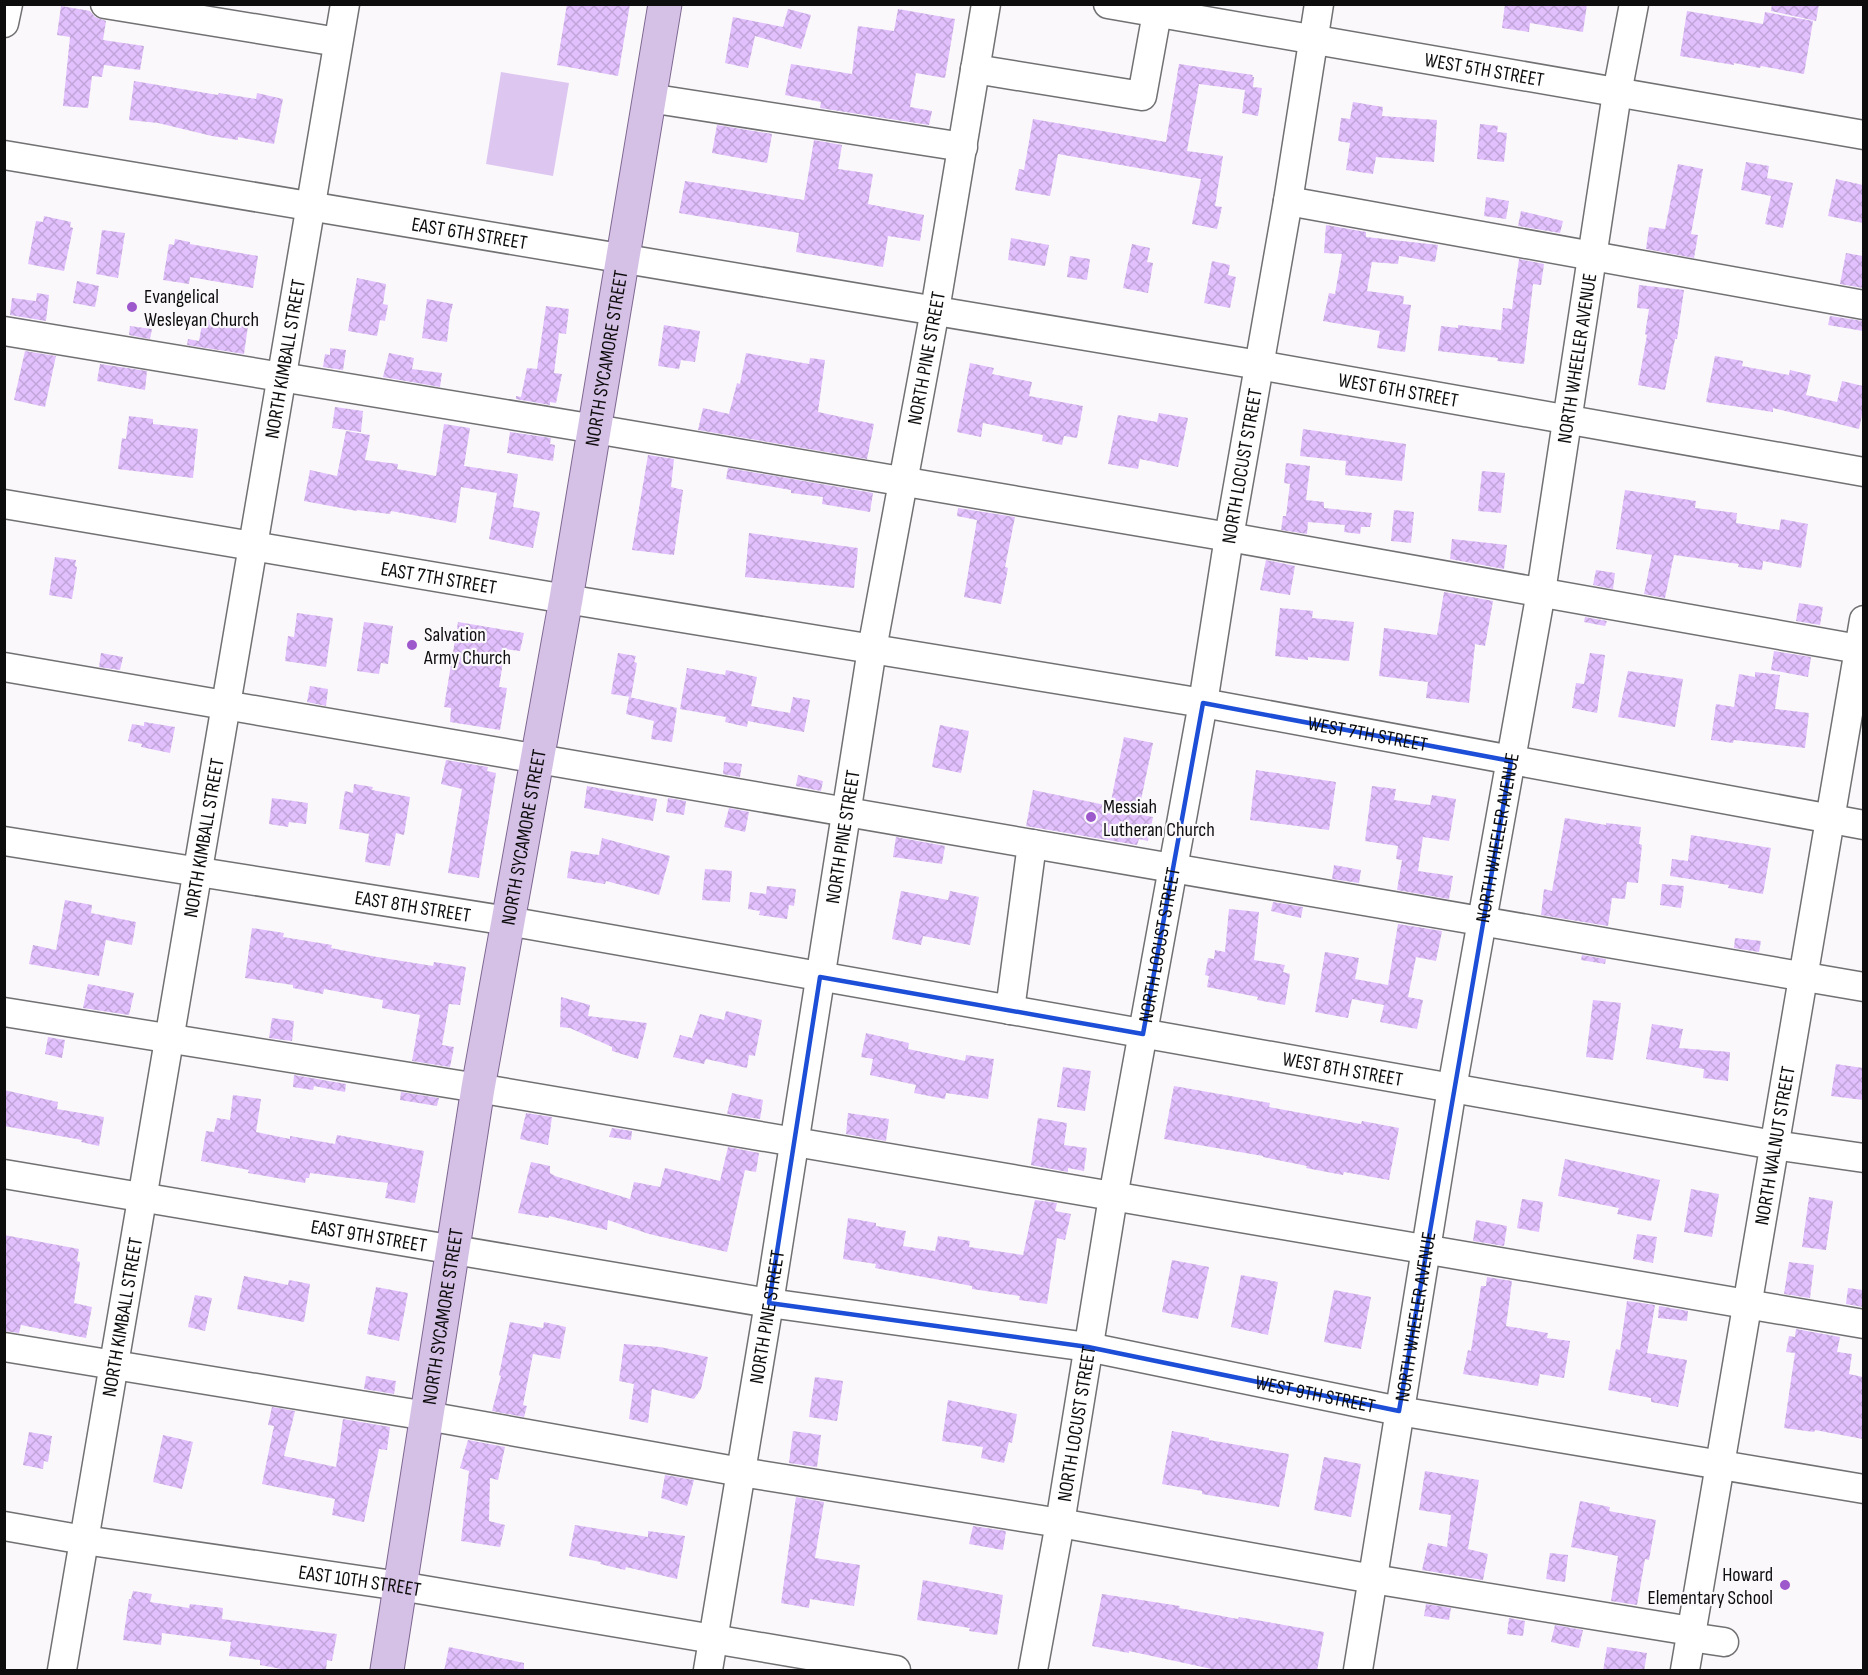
<svg xmlns="http://www.w3.org/2000/svg" width="1868" height="1675" font-family="'Sofia Sans Condensed',sans-serif">
<style>
.pitch{fill:#ddc6f0}
.building{fill:url(#building-cross-hatch)}
.lines{fill:none;stroke-linecap:round;stroke-linejoin:round}
.minor-casing{stroke:#717072;stroke-width:31}
.major-casing{stroke:#7e6790;stroke-width:35}
.minor{stroke:#fff;stroke-width:28}
.major{stroke:#d6c1e6;stroke-width:33}
.marked{fill:none;stroke:#1d4ed8;stroke-width:4.5;stroke-linejoin:round}
.poi-dot{fill:#9d58cc;stroke:#faf8fb;stroke-width:2}
.labels{text-anchor:middle;stroke-width:4.5;stroke-linejoin:round;paint-order:stroke}
.street-label{font-size:20px;fill:#0e0d0e;stroke:#faf8fb}
.poi-label{font-size:20px;fill:#0e0d0e;stroke:#faf8fb;text-anchor:start}
</style>
<defs>
<pattern id="building-cross-hatch" width="8" height="8" patternUnits="userSpaceOnUse" patternTransform="scale(1.5)"><rect width="8" height="8" fill="#e2c0fe"/><path d="M0 0l8 8M0 8l8-8" fill="none" stroke="#c1a4d8"/></pattern>
</defs>
<rect width="100%" height="100%" fill="#faf8fb"/>
<!-- pitch -->
<path class="pitch" d="M501 72 569 83 553 176 486 164Z"/>
<!-- building -->
<path class="building" d="M567 4H630L618 76 557 65Z
M1505 4H1587L1583 32 1530 23 1529 32 1502 28Z
M1772 4H1819L1816 21 1771 11Z
M61 6 90 11 95 17 106 21 103 40 144 46 140 70 104 65 102 77 92 76 88 108 63 106 70 37 57 35Z
M788 9 811 15 801 49 755 36 748 68 725 63 733 17 783 27Z
M898 9 955 19 945 78 916 73 910 107 932 111 929 125 820 108 821 102 785 95 791 64 852 74 858 26 894 31Z
M1687 11 1763 24 1765 12 1813 21 1804 74 1761 66 1760 68 1734 63V65L1680 56Z
M1179 64 1253 75 1252 77H1254L1253 87 1262 88 1258 116 1242 113 1245 90 1199 84 1187 151 1223 156 1215 206 1222 207 1217 229 1192 224 1201 179 1058 154 1050 196 1015 190 1019 169 1024 170 1033 119 1166 142Z
M134 81 218 95 219 93 256 99 257 93 283 99 274 144 238 137V140L212 136 158 123 129 120Z
M1353 102 1383 107 1382 116 1437 120 1434 162 1376 157 1373 174 1346 170 1350 143 1338 141 1341 118 1350 119Z
M1480 124 1498 126 1497 132 1507 133 1504 162 1477 159Z
M717 125 772 134 767 163 712 153Z
M814 140 842 145 838 169 873 174 868 204 924 215 920 241 888 236 883 267 796 252 799 233 679 213 685 181 804 200Z
M1746 162 1769 166 1767 178 1793 183 1783 228 1765 224 1771 196 1741 190Z
M1678 164 1703 169 1691 234 1698 235 1694 258 1646 249 1649 227 1665 229Z
M1836 179 1863 185V223L1828 216Z
M1486 197 1509 201 1506 219 1484 216Z
M1521 211 1563 221 1560 233 1518 226Z
M44 216 71 222 70 227 73 228 64 271 28 264 36 221 43 222Z
M1326 225 1366 232V237L1438 245 1435 262 1399 256 1398 264 1372 262 1367 291 1404 296 1403 304 1411 305 1405 352 1377 348 1380 331 1323 321 1329 293 1335 294 1342 254 1324 253Z
M102 230 125 233 118 278 96 274Z
M1011 238 1049 245 1045 266 1008 260Z
M175 239 190 242V244L258 256 253 288 190 277 189 284 163 280 169 244 174 245Z
M1132 244 1150 248 1147 262 1153 263 1148 293 1123 288Z
M1846 253 1863 256V288L1840 284Z
M1070 256 1090 259 1087 280 1067 277Z
M1519 259 1544 264 1541 285 1533 284 1524 364 1497 361 1498 358 1438 351 1441 326 1458 328V325L1501 330 1503 308 1512 309Z
M1212 261 1230 265 1228 275 1236 277 1230 308 1204 303Z
M357 278 386 284 383 304 388 305 385 321 380 320 377 336 348 331Z
M77 281 99 286 95 307 73 303Z
M1639 285 1684 290 1677 339H1675L1665 390 1638 385 1647 335 1645 334 1649 309 1637 308Z
M37 293 49 295 46 321 10 315 12 298 36 301Z
M427 299 453 304 450 315 447 342 422 338Z
M546 306 569 309 566 334 559 333 554 373 562 374 556 403 550 402V405L516 399V396L521 397 527 368 537 369Z
M1830 316 1863 321V331L1828 325Z
M203 319 248 326 244 354 187 345 188 339 199 341Z
M664 325 700 331 695 362 681 360 679 369 658 366Z
M130 326 152 329 150 339 129 335Z
M330 348 346 350 343 370 323 367 325 354 330 355Z
M25 351 56 356 45 407 14 400Z
M389 353 414 358 412 369 442 373 440 387 383 377Z
M746 353 809 364 810 358 825 360 818 412 874 424 867 459 698 430 703 408 729 414 737 383 740 384Z
M1715 356 1743 361 1742 366 1789 375 1790 370 1811 375 1806 395 1837 402 1842 381 1863 386V410L1859 429 1773 408V412L1706 402Z
M970 363 994 368 992 374 1032 382 1029 396 1083 406 1077 438 1064 436 1062 445 1042 441 1043 435 983 423 981 437 957 432Z
M100 364 147 371 145 390 97 381Z
M335 407 363 411 361 432 332 428Z
M1159 413 1188 418 1178 467 1140 459 1138 469 1108 464 1118 415 1157 422Z
M129 416 153 419V424L198 429 193 478 118 469 122 438 126 439Z
M444 424 470 428 464 466 518 474 513 507 540 512 533 548 489 539 497 493 461 487 456 523 391 511 390 514 357 510V511L304 501 310 470 337 476 346 431 370 435 365 460 398 464 397 469 436 476Z
M1303 429 1406 444 1402 481 1345 475 1346 461 1300 456Z
M510 432 551 438 550 444 555 445 553 461 507 453Z
M648 455 674 459 671 487 683 490 674 555 632 550Z
M1286 463 1310 466 1306 500 1324 502V508L1372 513 1370 527H1361L1360 534 1344 532 1345 525 1308 522 1307 534 1281 530 1283 516H1286L1290 484 1284 483Z
M728 468 873 493 870 512 822 504 823 497 791 493V490L726 479Z
M1482 471 1505 473 1501 513 1478 511Z
M1625 490 1696 501 1695 508 1737 513 1736 523 1779 530 1781 519 1808 524 1801 568 1763 561 1762 570 1738 567 1739 564 1674 555 1665 598 1644 594 1652 555 1616 549Z
M958 508 1015 517 1005 567 1008 568 1001 604 964 597 977 520 957 516Z
M1394 510 1414 512 1411 543 1391 541Z
M749 533 858 548 854 588 745 577Z
M1452 539 1507 545 1504 569 1450 559Z
M55 557 76 560 75 566 77 567 72 599 49 595Z
M1266 560 1295 566 1290 595 1260 590Z
M1596 570 1615 573 1613 589 1593 585Z
M1444 592 1493 601 1485 646 1475 644 1469 703 1426 698 1428 682 1379 676 1384 628 1437 635Z
M1799 603 1823 607 1820 625 1796 621Z
M1280 608 1313 611 1312 618 1354 622 1349 661 1308 657V660L1275 656Z
M297 613 333 618 326 667 285 661 288 636 294 637Z
M1585 617 1607 621 1605 626 1584 622Z
M364 622 393 626 388 664 381 663 379 674 357 671Z
M458 622 524 633 520 651 505 649 499 687 507 688 500 730 450 722 451 708 444 707Z
M1774 651 1811 657 1808 677 1771 670Z
M101 653 123 657 120 670 99 667Z
M618 653 636 656 634 662 637 663 631 697 611 694Z
M1590 653 1605 655 1597 713 1572 708 1576 683 1584 684Z
M687 668 725 675 726 670 757 677 751 706 790 713 793 697 810 700 804 732 748 721 747 727 725 722 726 717 680 709Z
M1628 671 1683 679 1675 727 1618 717Z
M1755 672 1780 675 1775 709 1809 713 1805 748 1734 740 1733 743 1711 740 1716 704 1734 707 1739 674 1755 677Z
M310 686 328 689 326 706 307 702Z
M629 697 677 708 672 742 651 739 654 721 626 714Z
M144 722 175 727 170 753 141 747 142 744 128 741 132 724 144 726Z
M940 725 969 731 961 773 932 767Z
M1124 737 1153 743 1138 814 1153 817 1148 841 1139 839 1137 845 1026 826 1033 790 1110 806Z
M446 760 488 767 487 771 496 773 479 878 448 873 462 789 441 784Z
M724 762 742 764 740 777 723 774Z
M1256 770 1336 782 1329 830 1250 820Z
M798 775 823 781 821 791 796 786Z
M354 784 373 787 372 790 410 797 404 835 396 833 390 866 365 862 369 834 339 829 345 791 353 793Z
M587 786 657 799 653 821 584 808Z
M1372 786 1396 789 1394 800 1430 805 1432 795 1456 799 1449 841 1423 837 1418 871 1453 876 1449 899 1397 890 1402 860 1396 859 1398 846 1365 841Z
M272 798 308 803 306 824 289 822 288 827 269 824Z
M668 798 686 801 684 815 666 812Z
M729 808 749 812 745 832 724 827Z
M1565 818 1606 825V823L1641 827 1639 844 1642 845 1638 883 1627 882 1625 899 1612 898 1608 926 1541 915 1544 889 1552 891Z
M1691 835 1771 848 1763 894 1728 888 1729 885 1670 876 1672 859 1688 861Z
M896 837 945 846 942 864 893 857Z
M602 838 670 856 659 895 606 881 605 884 567 878 571 851 599 855Z
M1334 865 1361 870 1359 883 1332 879Z
M705 869 732 871 730 902 702 900Z
M1662 884 1684 886 1681 908 1660 905Z
M767 886 796 889 794 906 789 905 787 919 759 915 760 911 748 909 750 892 766 894Z
M901 891 948 900 950 891 979 897 970 945 923 936 921 945 892 939Z
M65 900 92 905 91 913 136 922 132 945 106 940 99 976 29 964 33 945 56 950Z
M1273 902 1303 907 1301 918 1271 911Z
M1229 909 1259 912 1254 960 1285 965 1283 972 1290 974 1285 1005 1257 1000 1258 997 1207 987 1209 976 1205 975 1208 958 1214 959 1215 950 1225 952Z
M1398 924 1442 931 1436 961 1416 957 1408 997 1423 1000 1417 1029 1380 1022 1384 1005 1352 999 1348 1018 1315 1012 1325 952 1359 958 1355 979 1388 985Z
M252 928 284 933 283 937 332 945 331 948 377 957 433 966 434 962 466 967 460 1005 449 1004 442 1045 454 1047 450 1067 412 1061 420 1015 382 1008 383 1000 324 989 323 994 293 988V985L245 978Z
M1735 938 1761 941 1759 952 1734 948Z
M1582 955 1606 959 1605 964 1581 960Z
M88 984 134 993 129 1015 83 1008Z
M561 997 590 1005 588 1016 647 1023 638 1059 612 1051V1047L570 1028 560 1027Z
M1593 1000 1621 1003 1613 1060 1586 1057Z
M726 1011 762 1020 755 1056 749 1055 747 1068 706 1059 704 1064 673 1057 680 1035 692 1038 700 1014 724 1020Z
M272 1018 294 1021 292 1041 269 1038Z
M1652 1024 1683 1029 1679 1048 1730 1052 1728 1081 1703 1078 1704 1069 1646 1059Z
M866 1033 909 1043 908 1049 965 1061 966 1055 994 1059 988 1099 946 1093 945 1099 914 1093 916 1085 870 1075 873 1059 861 1057Z
M48 1037 65 1040 62 1058 45 1054Z
M1836 1064 1863 1068V1100L1831 1096Z
M1063 1067 1091 1071 1085 1111 1057 1107Z
M294 1075 346 1084 345 1092 314 1086 313 1090 293 1087Z
M1174 1086 1270 1103 1269 1107 1361 1124 1362 1121 1399 1128 1389 1180 1344 1172 1343 1175 1306 1168 1307 1166 1263 1157V1156L1164 1139Z
M4 1090 58 1102 57 1109 104 1117 99 1146 81 1142 82 1140 4 1126Z
M401 1092 439 1098 437 1106 400 1100Z
M732 1093 763 1100 760 1119 727 1114Z
M233 1095 261 1099 256 1132 290 1139V1136L335 1144 337 1135 424 1151 415 1203 385 1198 388 1183 310 1173 309 1178H306L305 1183 248 1173 249 1170 201 1161 206 1131 214 1132 217 1118 230 1120Z
M526 1113 552 1117 548 1145 520 1139Z
M848 1113 889 1119 886 1141 846 1134Z
M1038 1118 1067 1123 1064 1145 1087 1148 1084 1171 1068 1168V1172L1031 1165Z
M612 1128 632 1131 631 1140 609 1137Z
M728 1147 759 1153 756 1172 745 1170 727 1252 649 1234 608 1220 607 1230 549 1216V1218L518 1213 531 1162 550 1166V1173L555 1176 630 1199 634 1182 660 1187 665 1168 720 1181Z
M1565 1159 1660 1180 1651 1221 1617 1214 1619 1208 1558 1196Z
M1691 1189 1719 1194 1712 1237 1684 1232Z
M1809 1197 1833 1201 1826 1250 1802 1247Z
M1522 1199 1543 1202 1539 1232 1517 1228Z
M1035 1200 1057 1203 1055 1211 1071 1214 1065 1240 1057 1238 1047 1304 1019 1300 1020 1296 972 1289V1286L875 1268 876 1264 843 1259 848 1218 876 1223V1226L906 1231 903 1246 935 1251 938 1236 970 1241 969 1247 1023 1255Z
M1476 1220 1507 1226 1504 1246 1473 1241Z
M1637 1234 1657 1237 1653 1263 1633 1259Z
M4 1235 79 1249 77 1261 80 1262 74 1303 92 1307 86 1338 21 1325 19 1333 4 1331Z
M1172 1260 1209 1267 1198 1319 1162 1312Z
M1789 1262 1814 1265 1810 1298 1784 1294Z
M1241 1275 1278 1282 1268 1335 1231 1327Z
M244 1276 288 1285 289 1280 310 1284 304 1322 237 1309Z
M1487 1277 1512 1281 1506 1326 1548 1333 1547 1338 1570 1341 1564 1378 1540 1374 1538 1386 1463 1374 1468 1350 1471 1351 1481 1286H1486Z
M376 1287 408 1293 399 1341 367 1334Z
M1848 1288 1863 1290V1307L1846 1304Z
M1334 1290 1371 1297 1361 1349 1324 1342Z
M195 1295 212 1298 205 1331 188 1327Z
M1627 1301 1655 1305 1647 1353 1687 1360 1678 1407 1651 1402V1398L1608 1390 1616 1349 1620 1350Z
M1659 1306 1688 1311 1687 1321 1658 1318Z
M510 1322 543 1328 544 1322 566 1327 560 1359 533 1354 523 1405 527 1406 524 1417 492 1411 501 1376 499 1375Z
M1796 1329 1840 1337 1837 1352 1852 1354 1849 1374 1863 1377V1439L1815 1430 1814 1432 1784 1428 1795 1353 1786 1352 1789 1336 1795 1337Z
M624 1344 660 1347 708 1357 701 1389 694 1399 652 1389 648 1423 629 1419 634 1384 619 1381Z
M366 1376 396 1381 394 1394 364 1389Z
M815 1377 843 1381 837 1421 809 1417Z
M948 1400 1017 1414 1012 1443 1009 1442 1004 1463 981 1458 983 1447 942 1441Z
M272 1407 295 1411 284 1456 336 1467 343 1419 390 1427 387 1450 379 1449 364 1522 332 1515 335 1499 262 1484 274 1426 268 1425Z
M793 1431 821 1435 817 1467 789 1463Z
M1172 1431 1209 1438V1440L1289 1454 1279 1507 1202 1494V1491L1162 1484Z
M29 1432 52 1436 48 1462 44 1461 43 1469 23 1465Z
M163 1435 193 1442 182 1489 153 1482Z
M468 1440 505 1447 498 1480 490 1478 489 1521 505 1525 500 1547 461 1541 469 1471 460 1468Z
M1324 1457 1361 1464 1351 1517 1314 1510Z
M1425 1471 1479 1480 1468 1549 1488 1554 1483 1580 1422 1570 1428 1543 1447 1547 1451 1515 1419 1510Z
M665 1475 694 1480 687 1506 661 1498Z
M796 1497 824 1502 815 1558 860 1565 854 1606 810 1599 809 1608 781 1603Z
M1580 1501 1610 1507 1609 1511 1656 1520 1649 1560 1645 1559 1637 1605 1611 1601 1618 1556 1571 1547Z
M575 1525 648 1537V1531L685 1536 677 1579 626 1567 625 1570 600 1564 601 1562 569 1556Z
M973 1526 1006 1531 1003 1550 969 1544Z
M1550 1553 1568 1555 1565 1582 1546 1579Z
M923 1580 1003 1595 997 1635 969 1631 970 1628 917 1620Z
M133 1591 152 1594 150 1602 189 1608 190 1604 223 1608 222 1619 337 1634 332 1661 327 1660 326 1671H292L260 1665V1660L229 1656 231 1642 162 1633 161 1645 123 1640 129 1599H131Z
M1102 1594 1180 1606 1179 1608 1238 1619 1239 1617 1324 1632 1317 1671H1221L1129 1651V1653L1092 1646Z
M1426 1604 1451 1608 1449 1620 1424 1616Z
M1509 1618 1525 1621 1523 1636 1507 1634Z
M1555 1625 1583 1630 1579 1648 1551 1642Z
M449 1647 524 1663V1671H444Z
M1607 1647 1647 1653 1644 1671H1603Z"/>
<g class="lines">
<!-- minor casing -->
<g class="minor-casing">
<g id="minor">
<path d="M105 4 338 42"/>
<path id="s1" d="M1108 4 1864 135"/>
<path d="M4 23 8 4"/>
<path d="M975 69 1142 96 1157 13"/>
<path d="M649 98 963 147"/>
<path id="s2" d="M4 155 1259 365 1864 472"/>
<path d="M1288 201 1864 305"/>
<path d="M4 331 595 429 1229 537 1864 650"/>
<path id="s3" d="M4 504 566 599 1203 703 1864 825"/>
<path d="M4 667 1864 987"/>
<path id="s4" d="M4 841 508 921 1774 1145 1864 1158"/>
<path d="M1010 1010 1032 844"/>
<path d="M4 1012 478 1088 1864 1324"/>
<path id="s5" d="M4 1174 769 1303 1088 1347 1399 1411 1864 1489"/>
<path d="M4 1347 427 1416 741 1472 1060 1523 1373 1579 1691 1631"/>
<path id="s6" d="M4 1526 84 1540 400 1586 896 1670"/>
<path d="M1690 1637 1724 1642"/>
<path id="s7" d="M62 1670 345 4"/>
<path id="s8" d="M708 1670 769 1303 872 649 935 310 986 4"/>
<path id="s9" d="M1033 1670 1060 1523 1113 1197 1203 703 1229 537 1288 201 1319 4"/>
<path id="s10" d="M1358 1670 1452 1088 1541 592 1617 93 1634 4"/>
<path id="s11" d="M1685 1670 1864 620"/>
</g>
</g>
<!-- major casing -->
<g class="major-casing">
<g id="major">
<path id="s12" d="M387 1670 478 1088 566 599 665 4"/>
</g>
</g>
<!-- minor -->
<use href="#minor" class="minor"/>
<!-- major -->
<use href="#major" class="major"/>
</g>
<!-- marked area -->
<path class="marked" d="M1203 703 1511 761 1399 1411 1088 1347 769 1303 820 977 1143 1034Z"/>
<!-- markers -->
<g class="poi-dot">
<circle cx="132" cy="307" r="6"/>
<circle cx="412" cy="645" r="6"/>
<circle cx="1091" cy="817" r="6"/>
<circle cx="1785" cy="1585" r="6"/>
</g>
<g class="labels">
<!-- street labels -->
<g class="street-label">
<text dy="7" stroke="none"><textPath href="#s1" startOffset="382">WEST 5TH STREET</textPath></text>
<text dy="7" stroke="none"><textPath href="#s2" startOffset="472">EAST 6TH STREET</textPath></text>
<text dy="7" stroke="none"><textPath href="#s7" startOffset="1330">NORTH KIMBALL STREET</textPath></text>
<text dy="7" stroke="none"><textPath href="#s12" startOffset="1330">NORTH SYCAMORE STREET</textPath></text>
<text dy="7" stroke="none"><textPath href="#s8" startOffset="1330">NORTH PINE STREET</textPath></text>
<text dy="7" stroke="none"><textPath href="#s10" startOffset="1330">NORTH WHEELER AVENUE</textPath></text>
<text dy="7" stroke="none"><textPath href="#s2" startOffset="1414">WEST 6TH STREET</textPath></text>
<text dy="7" stroke="none"><textPath href="#s9" startOffset="1222">NORTH LOCUST STREET</textPath></text>
<text dy="7" stroke="none"><textPath href="#s3" startOffset="441">EAST 7TH STREET</textPath></text>
<text dy="7" stroke="none"><textPath href="#s3" startOffset="1383">WEST 7TH STREET</textPath></text>
<text dy="7" stroke="none"><textPath href="#s7" startOffset="844">NORTH KIMBALL STREET</textPath></text>
<text dy="7" stroke="none"><textPath href="#s12" startOffset="844">NORTH SYCAMORE STREET</textPath></text>
<text dy="7" stroke="none"><textPath href="#s8" startOffset="844">NORTH PINE STREET</textPath></text>
<text dy="7" stroke="none"><textPath href="#s10" startOffset="844">NORTH WHEELER AVENUE</textPath></text>
<text dy="7" stroke="none"><textPath href="#s4" startOffset="414">EAST 8TH STREET</textPath></text>
<text dy="7" stroke="none"><textPath href="#s9" startOffset="736">NORTH LOCUST STREET</textPath></text>
<text dy="7" stroke="none"><textPath href="#s4" startOffset="1358">WEST 8TH STREET</textPath></text>
<text dy="7" stroke="none"><textPath href="#s11" startOffset="532">NORTH WALNUT STREET</textPath></text>
<text dy="7" stroke="none"><textPath href="#s5" startOffset="370">EAST 9TH STREET</textPath></text>
<text dy="7" stroke="none"><textPath href="#s12" startOffset="358">NORTH SYCAMORE STREET</textPath></text>
<text dy="7" stroke="none"><textPath href="#s7" startOffset="358">NORTH KIMBALL STREET</textPath></text>
<text dy="7" stroke="none"><textPath href="#s8" startOffset="358">NORTH PINE STREET</textPath></text>
<text dy="7" stroke="none"><textPath href="#s10" startOffset="358">NORTH WHEELER AVENUE</textPath></text>
<text dy="7" stroke="none"><textPath href="#s5" startOffset="1330">WEST 9TH STREET</textPath></text>
<text dy="7" stroke="none"><textPath href="#s9" startOffset="250">NORTH LOCUST STREET</textPath></text>
<text dy="7" stroke="none"><textPath href="#s6" startOffset="360">EAST 10TH STREET</textPath></text>
</g>
<!-- poi labels -->
<g class="poi-label">
<text x="144" y="303">Evangelical<tspan x="144" dy="23">Wesleyan Church</tspan></text>
<text x="424" y="641">Salvation<tspan x="424" dy="23">Army Church</tspan></text>
<text x="1103" y="813">Messiah<tspan x="1103" dy="23">Lutheran Church</tspan></text>
<text x="1773" y="1581" text-anchor="end">Howard<tspan x="1773" dy="23">Elementary School</tspan></text>
</g>
</g>
<!-- border -->
<rect width="1868" height="1675" fill="none" stroke="#0e0d0e" stroke-width="12"/>
</svg>
